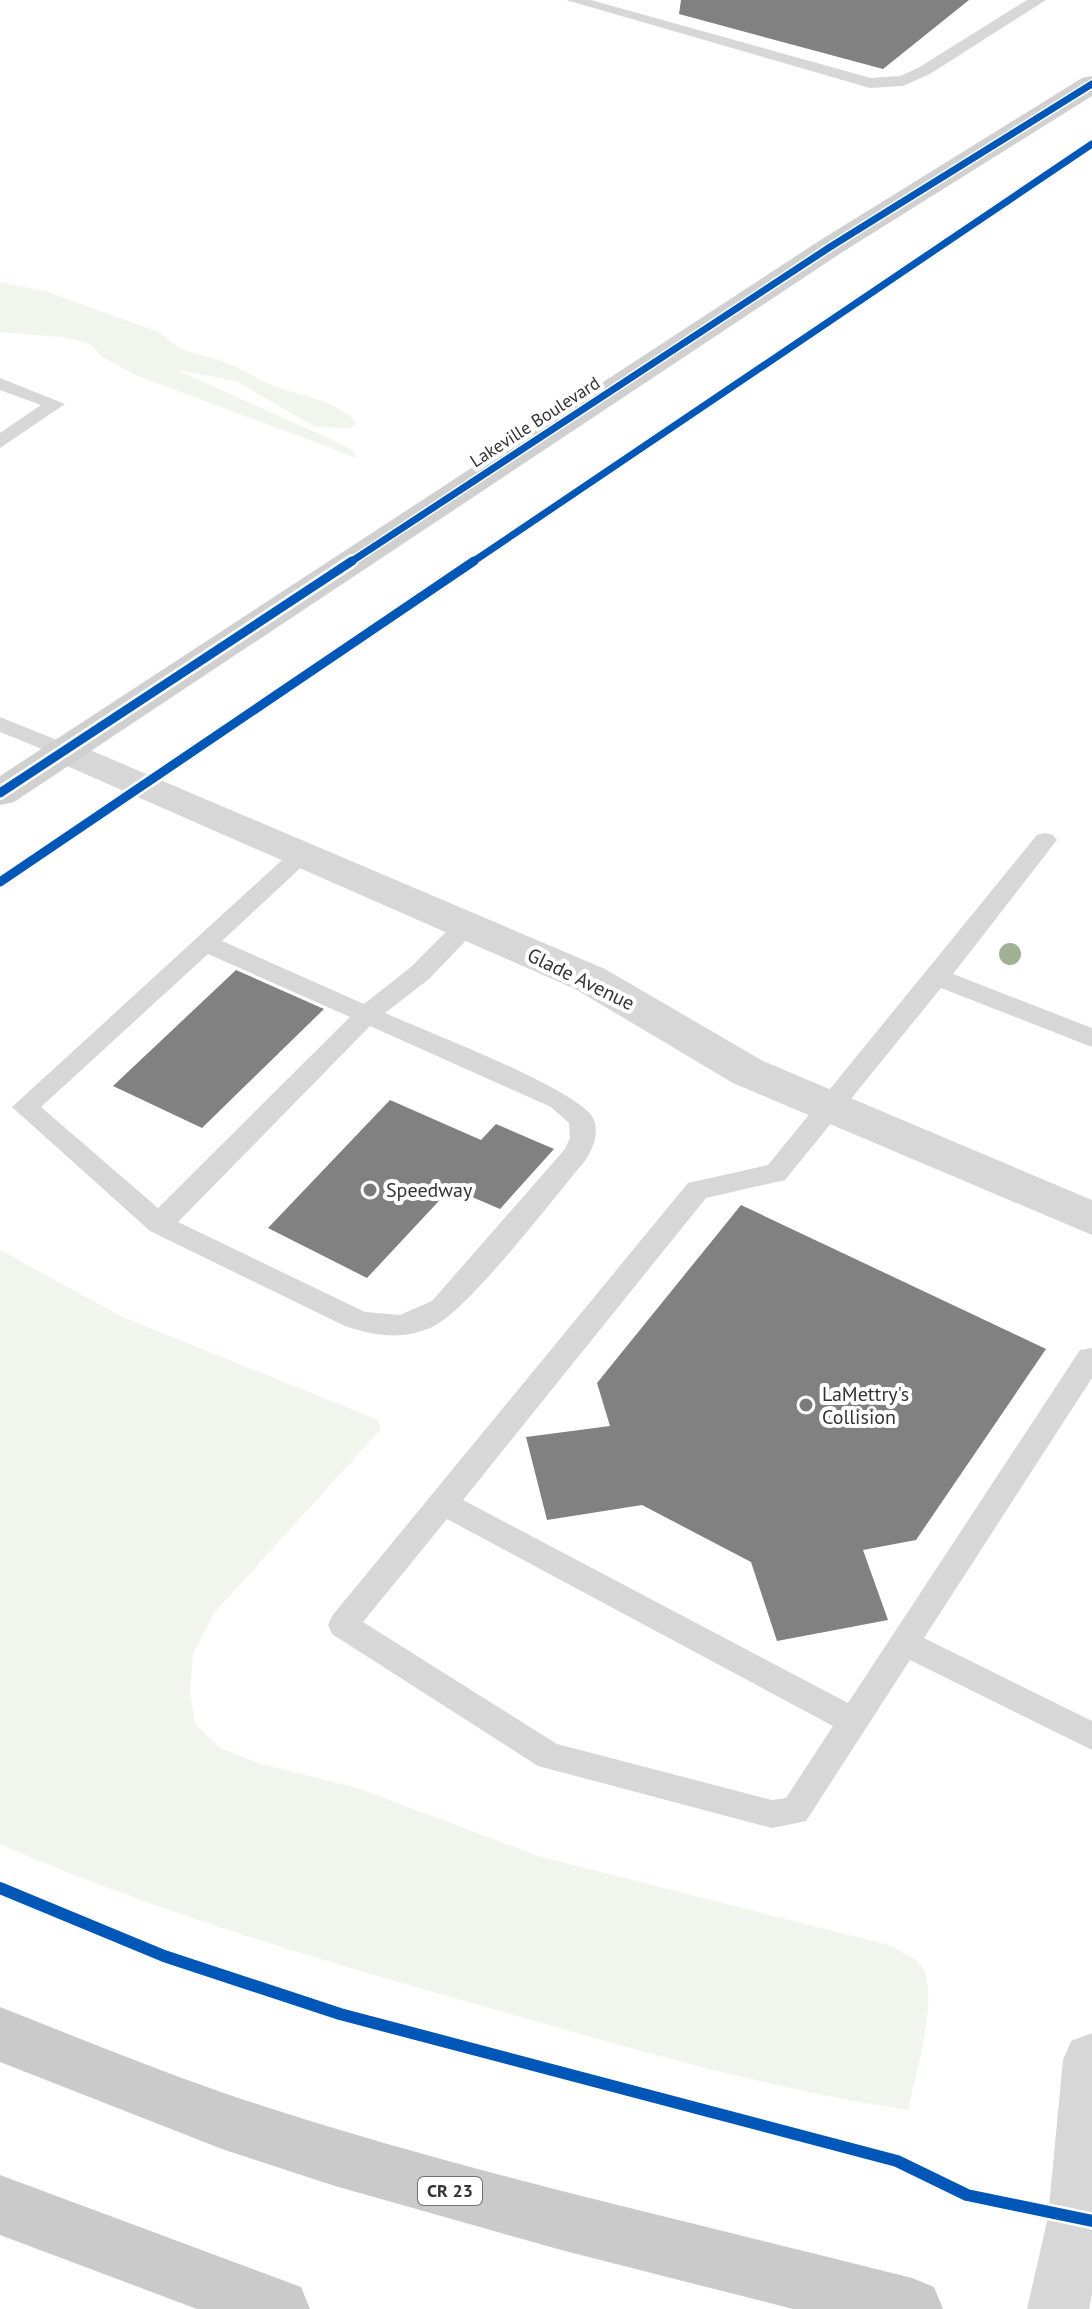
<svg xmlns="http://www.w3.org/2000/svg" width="1092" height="2309" font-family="'PT Sans',sans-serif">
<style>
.green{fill:#f1f5ed}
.building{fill:#818181}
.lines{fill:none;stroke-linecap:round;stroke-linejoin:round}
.lane{fill:#d7d7d7;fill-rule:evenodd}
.street{fill:#d7d7d7;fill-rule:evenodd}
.secondary{fill:#d0d0d0;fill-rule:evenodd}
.primary{fill:#cacaca;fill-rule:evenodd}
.cycleway-far2-casing{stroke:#fff;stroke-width:10}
.cycleway-far1-casing{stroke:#fff;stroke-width:14}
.cycleway-casing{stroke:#fff;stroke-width:17}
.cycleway-far2{stroke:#0057b8;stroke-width:7}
.cycleway-far1{stroke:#0057b8;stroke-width:9}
.cycleway{stroke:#0057b8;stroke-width:12}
.tree{fill:#a2b095}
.poi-dot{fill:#7a7a7a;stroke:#fff;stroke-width:3}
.labels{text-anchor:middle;stroke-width:8;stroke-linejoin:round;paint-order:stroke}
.far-street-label{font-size:18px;fill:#333;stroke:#fff}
.shield{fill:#fff;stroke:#707070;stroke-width:2}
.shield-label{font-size:18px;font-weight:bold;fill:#333}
.street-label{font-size:20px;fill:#333;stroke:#fff}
.poi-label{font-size:20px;fill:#333;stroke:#fff;text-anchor:start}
</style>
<rect width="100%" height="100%" fill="#fff"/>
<!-- green -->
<path class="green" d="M0 282 48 292 161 333C177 352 199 353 222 361 237 366 252 376 267 383 296 396 335 398 357 423L350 428 315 427 236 381 177 370 343 445 354 451 357 458 135 375 101 356 90 344 62 337 0 332Z
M0 1250 122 1317 378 1420 381 1429 214 1613 193 1654 190 1691 195 1724 220 1748 258 1763 360 1789 538 1856 892 1946C901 1952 912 1956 919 1963 943 1987 914 2080 908 2110 765 2089 627 2047 489 2008 324 1961 157 1913 0 1844Z"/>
<!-- building -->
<path class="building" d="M681 0H969L883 69 679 14Z
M236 970 324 1009 202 1128 113 1086Z
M390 1100 481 1140 496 1124 554 1149 500 1209 451 1188 367 1278 268 1228Z
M741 1205 1046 1349 916 1540 863 1550 888 1620 777 1641 751 1562 642 1505 547 1520 526 1437 610 1426 597 1383Z"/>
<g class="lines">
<!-- lane -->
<path class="lane" d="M566 0H591L871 78 900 76 918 68 1027 0H1046L930 74 903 86 870 88Z
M0 378 65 404 0 448V433L41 405 0 390Z
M0 717 72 746 75 751 64 758 0 732Z
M1045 833 1053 835 1057 840 1053 845 953 974 1092 1028V1047L941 988 785 1180 706 1198 463 1500 848 1703 1080 1350 1092 1348V1378L924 1638 1092 1721V1750L910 1660 806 1821 772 1828 538 1766 332 1634 328 1625 332 1616 688 1183 768 1165 1037 835ZM447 1519 833 1726 786 1798 772 1800 557 1744 363 1622Z
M301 848 313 855 309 860 222 941 364 1004 411 967 458 920H474L478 926 474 932 429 979 385 1013C420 1029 584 1091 594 1120 599 1135 593 1148 585 1161 554 1197 467 1313 430 1328 400 1340 375 1336 345 1326L150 1231 12 1107 293 850ZM208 954 350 1017 158 1208 41 1107ZM370 1026 551 1107 569 1123 570 1138 565 1149 432 1301 400 1315 365 1312 178 1222Z"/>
<!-- street -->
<path class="street" d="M64 739 605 969 763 1061 1092 1200V1235L733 1083 575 989 51 759 45 751 51 743Z
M1092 2033V2294L1089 2309H1027L1048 2217 1063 2060 1071 2041Z"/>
<!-- secondary -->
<path class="secondary" d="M1092 76V96L841 253 14 802 0 805V776L819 241 1082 78Z"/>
<!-- primary -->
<path class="primary" d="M0 2007C74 2036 146 2066 221 2092 447 2169 681 2219 912 2278L934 2287 943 2309H793L565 2251 335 2186 222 2149 0 2062Z
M0 2175 301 2287 310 2309H197L0 2235Z"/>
<!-- cycleway-far2 casing -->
<g class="cycleway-far2-casing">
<path id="cycleway-far2" d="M349 563 830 247 1092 84
M471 563 1092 144"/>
</g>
<!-- cycleway-far1 casing -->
<g class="cycleway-far1-casing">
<path id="cycleway-far1" d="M0 793 352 561
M0 882 474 561"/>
</g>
<!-- cycleway casing -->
<g class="cycleway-casing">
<path id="cycleway" d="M0 1888 164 1956 340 2014 897 2161 967 2195 1092 2221"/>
</g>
<!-- cycleway-far2 -->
<use href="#cycleway-far2" class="cycleway-far2"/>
<!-- cycleway-far1 -->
<use href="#cycleway-far1" class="cycleway-far1"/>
<!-- cycleway -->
<use href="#cycleway" class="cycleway"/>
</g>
<!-- trees -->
<circle class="tree" cx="1010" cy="954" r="11"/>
<!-- markers -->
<g class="poi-dot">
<circle cx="370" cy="1190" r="8"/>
<circle cx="806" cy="1405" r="8"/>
</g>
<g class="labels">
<!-- far-street labels -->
<g class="far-street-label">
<text transform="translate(535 422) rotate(-33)" y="6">Lakeville Boulevard</text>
</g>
<!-- shield labels -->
<rect class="shield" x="418" y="2177" width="64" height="28" rx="6"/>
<g class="shield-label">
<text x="450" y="2197">CR 23</text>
</g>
<!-- street labels -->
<g class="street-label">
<text transform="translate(581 979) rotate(26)" y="7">Glade Avenue</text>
</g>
<!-- poi labels -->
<g class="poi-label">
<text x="386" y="1197">Speedway</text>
<text x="822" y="1401">LaMettry's<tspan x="822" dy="23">Collision</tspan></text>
</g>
</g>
</svg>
